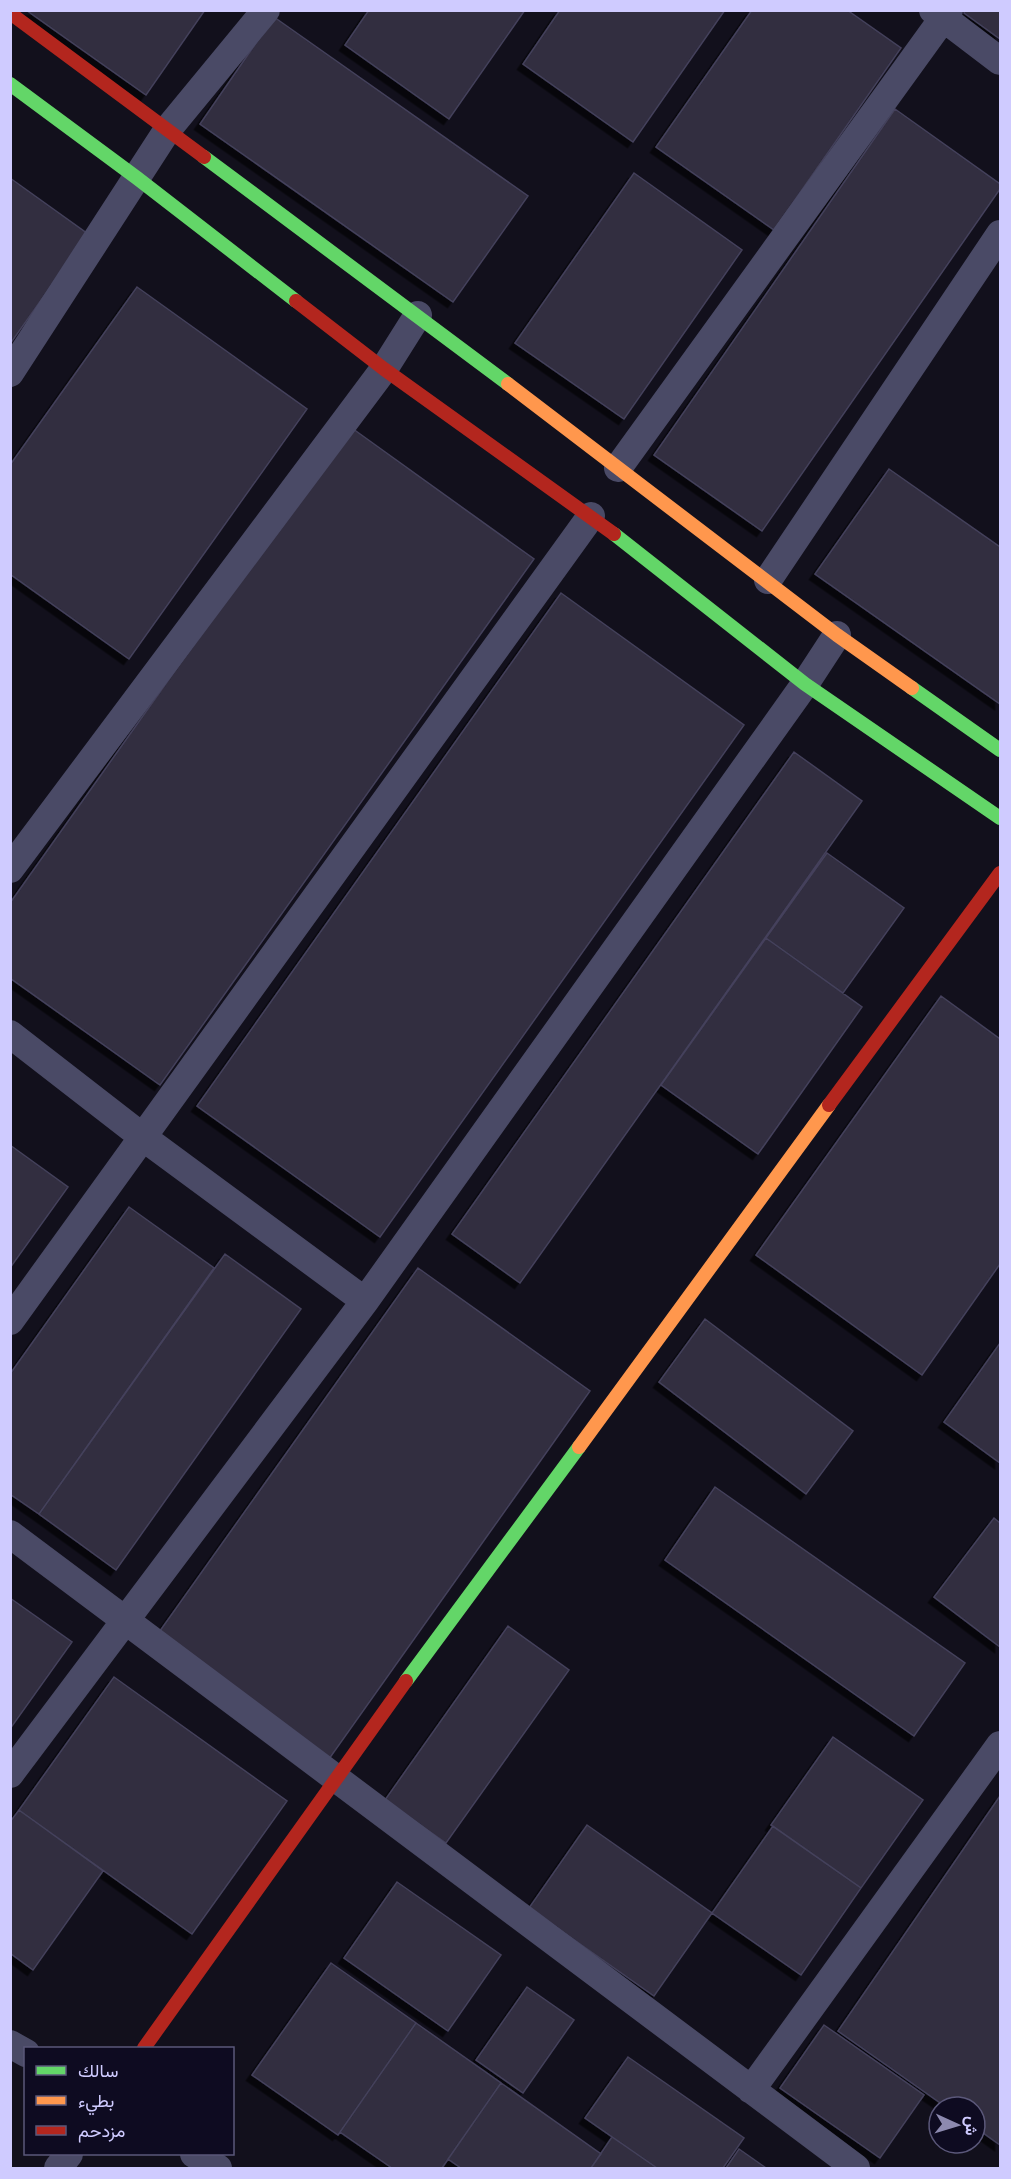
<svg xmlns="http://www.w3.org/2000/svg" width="1011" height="2179" font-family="'Public Sans',Vazirmatn,sans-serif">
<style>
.building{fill:#302d3f;stroke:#44415b;stroke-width:1.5;filter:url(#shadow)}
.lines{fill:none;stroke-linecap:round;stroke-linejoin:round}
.street{stroke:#4a4a66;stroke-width:28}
.fast{stroke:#63d668;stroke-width:14}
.slow{stroke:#ff974d;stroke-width:14}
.jam{stroke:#b3261e;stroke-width:14}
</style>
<defs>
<filter id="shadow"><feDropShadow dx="-5.5" dy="5.5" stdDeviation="0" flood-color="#0009"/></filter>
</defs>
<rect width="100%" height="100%" fill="#12101c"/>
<!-- building -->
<path class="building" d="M26 10H205L146 95Z
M369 10H525L449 119 345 45Z
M560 10H725L633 142 523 64Z
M752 10H847L901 48 774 230 656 147Z
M965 10H1000V39L964 13Z
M274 17 528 196 453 302 200 124Z
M895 109 1000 184V189L762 531 654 455Z
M634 173 742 250 624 419 515 343Z
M10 178 88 234 10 344Z
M137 287 307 409 129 659 10 574V465Z
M349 426 534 559 160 1085 10 978V903Z
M889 469 1000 547V704L815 574Z
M561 593 744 725 380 1237 197 1106Z
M794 752 862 801 520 1283 452 1234Z
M827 853 904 908 843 993 766 938Z
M766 938 862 1007 758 1154 661 1085Z
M941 996 1000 1039V1264L922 1375 756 1255Z
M10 1145 68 1187 10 1268Z
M129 1207 214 1268 39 1514 10 1494V1374Z
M225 1254 301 1309 116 1570 39 1514Z
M418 1268 590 1391 329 1759 157 1635Z
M705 1319 853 1431 806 1494 659 1382Z
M1000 1343V1463L944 1422Z
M715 1487 965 1663 914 1736 665 1560Z
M994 1518 1000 1523V1647L934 1597Z
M10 1598 72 1642 10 1729Z
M508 1626 569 1670 446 1843 385 1800Z
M114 1677 287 1801 192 1934 19 1810Z
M833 1737 923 1800 861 1888 771 1825Z
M1000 1796V2145L975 2127V2107H946L838 2031Z
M19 1810 103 1871 33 1970 10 1953V1822Z
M587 1825 712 1913 654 1996 529 1908Z
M773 1826 861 1888 801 1975 712 1913Z
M397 1882 501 1955 448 2031 344 1958Z
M331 1963 416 2023 338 2135 252 2075Z
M527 1987 574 2020 523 2093 476 2060Z
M416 2023 501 2083 442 2168H392L340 2132Z
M824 2025 924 2095 880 2158 780 2088Z
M628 2057 744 2138 723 2168H657L585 2118Z
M501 2083 601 2154 591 2168H461L448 2159Z
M612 2137 657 2168H591Z
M739 2149 766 2168H726Z"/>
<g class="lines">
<!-- street -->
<path class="street" d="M933 10 1000 61
M10 373 168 129 266 10
M618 468 949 10
M768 580 1000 234
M10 869 384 369 418 315
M10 1034 144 1138 365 1301
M10 1321 591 516
M10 1534 856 2168
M10 1774 365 1301 805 684 837 635
M10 2044 26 2053
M751 2090 1000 1745
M194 2154 218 2168
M58 2168 69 2154"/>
<!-- fast -->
<path class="fast" d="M10 84 137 178 296 301
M204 157 508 384
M614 534 805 684 1000 818
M912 688 1000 750
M406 1681 579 1447"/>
<!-- slow -->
<path class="slow" d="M508 384 837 635 912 688
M579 1447 829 1105"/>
<!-- jam -->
<path class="jam" d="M10 13 204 157
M296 301 384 369 614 534
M829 1105 1000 873
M144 2048 406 1681"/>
</g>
<!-- border -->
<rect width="1011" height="2179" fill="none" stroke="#cfcbff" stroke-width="24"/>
<!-- legend -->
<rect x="24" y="2047" width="210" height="108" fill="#0e0b21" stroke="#5b587a" stroke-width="1.5"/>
<rect x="36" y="2066" width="30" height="9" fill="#63d668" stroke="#5b587a" stroke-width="1.5"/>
<text x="78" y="2077" font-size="18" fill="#cfcbff">سالك</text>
<rect x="36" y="2096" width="30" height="9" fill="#ff974d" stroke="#5b587a" stroke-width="1.5"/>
<text x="78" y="2107" font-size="18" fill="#cfcbff">بطيء</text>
<rect x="36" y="2126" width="30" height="9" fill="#b3261e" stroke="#5b587a" stroke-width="1.5"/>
<text x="78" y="2137" font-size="18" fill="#cfcbff">مزدحم</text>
<!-- north arrow -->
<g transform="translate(957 2125) rotate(94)"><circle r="28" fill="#0e0b21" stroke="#5b587a" stroke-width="1.5"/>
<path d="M0-4.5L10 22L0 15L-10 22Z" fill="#8d8ab0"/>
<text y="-9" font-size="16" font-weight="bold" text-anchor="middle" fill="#cfcbff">ش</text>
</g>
</svg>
